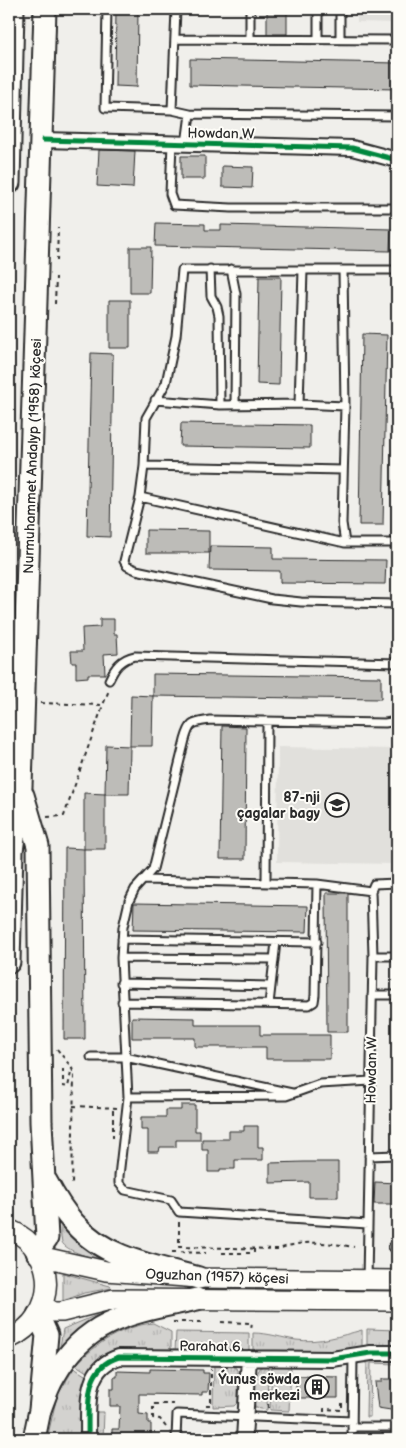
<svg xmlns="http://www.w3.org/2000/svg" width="406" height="1448" font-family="'Balsamiq Sans',sans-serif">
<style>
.built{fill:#e1e0dc}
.grass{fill:url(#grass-tufts);stroke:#7f7e7d}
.building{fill:#bdbcb8;stroke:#2b2b2b}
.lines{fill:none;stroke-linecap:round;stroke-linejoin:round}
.service-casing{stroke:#2b2b2b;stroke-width:11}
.minor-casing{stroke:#2b2b2b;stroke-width:18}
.secondary-casing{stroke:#2b2b2b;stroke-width:22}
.primary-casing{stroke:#2b2b2b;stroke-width:25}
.path{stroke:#2b2b2b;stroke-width:2;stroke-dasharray:4 4;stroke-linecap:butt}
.service{stroke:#fdfcf7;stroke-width:7}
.minor{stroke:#fdfcf7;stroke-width:14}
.secondary{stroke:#fdfcf7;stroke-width:19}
.primary{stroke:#fdfcf7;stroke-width:21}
.cycleway-casing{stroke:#fdfcf7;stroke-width:8}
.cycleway{stroke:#00873e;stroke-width:5}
.labels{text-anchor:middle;stroke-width:4;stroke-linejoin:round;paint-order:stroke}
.street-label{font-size:14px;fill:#2b2b2b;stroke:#fdfcf7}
.poi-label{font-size:14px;font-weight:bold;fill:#2b2b2b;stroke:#fdfcf7;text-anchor:end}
</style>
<defs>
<pattern id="grass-tufts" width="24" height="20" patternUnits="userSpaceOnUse" patternTransform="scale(1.25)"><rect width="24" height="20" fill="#d3d2cf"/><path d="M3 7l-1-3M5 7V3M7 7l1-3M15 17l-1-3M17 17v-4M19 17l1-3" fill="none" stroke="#b5b4b2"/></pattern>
</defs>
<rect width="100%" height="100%" fill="#f0efeb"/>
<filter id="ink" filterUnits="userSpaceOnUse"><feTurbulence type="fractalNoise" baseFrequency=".02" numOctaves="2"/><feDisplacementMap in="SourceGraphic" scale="10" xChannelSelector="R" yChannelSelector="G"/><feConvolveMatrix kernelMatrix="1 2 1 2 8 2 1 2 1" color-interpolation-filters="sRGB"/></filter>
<g filter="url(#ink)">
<!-- built -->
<path class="built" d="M357 9H397V23L357 22Z
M278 747 397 749V864L277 862Z"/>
<!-- grass -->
<path class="grass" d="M61 1222 102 1257 105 1260C96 1260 65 1251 62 1242 60 1236 61 1228 61 1222Z
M63 1273 110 1286 112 1288 84 1293 63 1301Z
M97 1315 100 1317 60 1347 63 1329Z
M153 1323 171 1332V1351H131L90 1374 76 1365C96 1343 123 1326 153 1323Z
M367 1329 397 1330V1348H367Z
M362 1330V1348L331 1353 253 1352V1333C269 1333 282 1338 296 1340 319 1343 340 1336 362 1330Z
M176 1332 249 1333V1352L175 1351Z
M373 1357H397V1364L371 1363 370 1417H366L367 1362Z
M214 1364H231L238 1370V1402L234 1406 213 1407Z
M264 1364H268L267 1410 256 1408C250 1396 254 1372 264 1364Z
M272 1364 291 1365 289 1411 270 1410Z
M74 1368 88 1377 83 1439H47L57 1396Z
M96 1412H104L103 1439H95Z"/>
<!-- building -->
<path class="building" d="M116 9H138L137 87 115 86Z
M267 9H287V34H267Z
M190 59 397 63V89L190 85Z
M99 150 135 151 133 188 97 186Z
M181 156H205V179H181Z
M222 166 253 167 252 188 222 187Z
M156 223 205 224V230H221V225L391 229 390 251 155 246Z
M130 247H151L150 293H130Z
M259 277H281L279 385 257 384Z
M109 300H130V348H109Z
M362 334 387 335 383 525H359Z
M91 353 113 354 110 537 87 536Z
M181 423 310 425V448L180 446Z
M146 530 209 531V553H146Z
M210 546 273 547V559L386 560 385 584 280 583V571L209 570Z
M100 619H114V634H117L118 653 104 654 105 674H88V677L76 678V663H72L71 651H83L82 628 100 627Z
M153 674 381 677V699L153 696Z
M131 695 153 696 152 746H130Z
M222 726 246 727 245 859H220Z
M106 745 130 746 129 794H105Z
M84 793 105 794V849H84Z
M65 848 84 849 85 1039H64Z
M326 893H348V1032H327Z
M134 903 308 906 307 932 133 930Z
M132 1017 195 1018V1025H260V1035H330V1059H266V1047H195V1038H132Z
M181 1105H195V1131H200V1140H176V1147H160L159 1152H148V1130H141V1117H166V1110H181Z
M244 1126H258V1147H263V1160H235V1169H220V1172H208V1150H202V1139H229V1131H244Z
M304 1162H338V1197H309V1182L270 1183V1163Z
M375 1182 397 1183V1204H374Z
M150 1369 203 1370V1373H209L208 1392H202V1395L139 1394V1414L148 1415V1424H151V1437H144V1439H112V1429H119L120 1406H110V1389H114V1377H117V1371L150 1372Z
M296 1376 338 1377V1398H296Z
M382 1379H397V1411L378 1408 375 1382H382Z"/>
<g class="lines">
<!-- service casing -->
<g class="service-casing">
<path id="service" d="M107 9 105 108 172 110
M176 9 172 110 190 114 186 144
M250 9V39
M318 9V39
M175 39 397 40
M340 39V9
M190 114 397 116
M172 143 170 194 174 205 231 208H397
M210 269 211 296 217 307 219 316 220 405
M231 269 236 294 235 405
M303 270 299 404 345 406 342 523 345 543H397
M343 270 345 406
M397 270H182L176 336 166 383 146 418 144 466 140 497 124 561 127 566 136 570 272 599 301 602 397 604
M155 400 220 405 299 404
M144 466 343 470
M140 497 345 543
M109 680C115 667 121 659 135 656L397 663
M144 880 317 884
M266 883 267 721
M122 939 317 942
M373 956H397
M121 958 274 959
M121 983 271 986
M372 995H397
M122 1002 309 1005 314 1002 315 995 317 884 371 891
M269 1004 276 942
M91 1057H125L292 1093
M371 1081 320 1084 286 1096 128 1097 121 958 123 927 129 901 135 889 153 869 185 740C190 722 192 723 210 720L385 723 397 721
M128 1097 119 1176V1183L125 1190 171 1200 179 1212 368 1224
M369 1156 397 1155
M393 1247H397
M367 1280 373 956 371 891 374 884 397 883
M352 1427H397
M176 1439 177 1414 352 1421
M352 1439 353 1356"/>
</g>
<!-- minor casing -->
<g class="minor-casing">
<path id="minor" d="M43 140 352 148 397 160
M88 1439C89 1408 82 1368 119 1357L332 1359 371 1353H397
M244 1439 249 1358"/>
</g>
<!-- secondary casing -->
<g class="secondary-casing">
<path id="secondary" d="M9 1229C60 1251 58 1317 9 1339
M39 1256 106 1271 199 1278 397 1280
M42 1307 54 1312H62L114 1299 397 1301"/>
</g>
<!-- primary casing -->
<g class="primary-casing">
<path id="primary" d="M9 183 13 9
M23 795 38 846 41 1122 47 1238 37 1252
M9 962 12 851 21 787 45 9
M46 1181C54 1196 62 1210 74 1223 105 1259 155 1266 199 1278
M40 1410C44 1399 48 1386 55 1375 88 1316 138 1312 197 1299
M34 1439 40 1410 47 1335 38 1315"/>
</g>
<!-- path -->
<path class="path" d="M57 261 58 227
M55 304 56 277
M41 703 103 705 109 690
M47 817 64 816 103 705
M57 1049 72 1068 74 1075 72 1186
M63 1069V1086L68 1087 72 1068
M73 1106 118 1108
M113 1138V1107
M179 1222V1247L279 1249C303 1239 330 1243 354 1247
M172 1252 206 1253
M222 1253H254V1248
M173 1322H205
M221 1322 252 1323 251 1330
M206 1405H211V1369
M268 1408 270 1370
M324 1412V1409L342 1410V1402
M166 1427 160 1419 153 1418V1404H176"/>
<!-- service -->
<use href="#service" class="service"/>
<!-- minor -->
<use href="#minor" class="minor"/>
<!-- secondary -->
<use href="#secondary" class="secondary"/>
<!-- primary -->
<use href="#primary" class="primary"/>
<!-- cycleway casing -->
<g class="cycleway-casing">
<path id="cycleway" d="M43 140 352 148 397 160
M88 1439C89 1408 82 1368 119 1357L332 1359 371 1353H397"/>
</g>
<!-- cycleway -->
<use href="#cycleway" class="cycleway"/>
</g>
</g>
<!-- icons -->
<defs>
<g id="school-ring" transform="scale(1.25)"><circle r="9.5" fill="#fdfcf7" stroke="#2b2b2b" stroke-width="1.5"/><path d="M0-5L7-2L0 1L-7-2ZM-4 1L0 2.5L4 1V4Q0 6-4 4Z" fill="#2b2b2b"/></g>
<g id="building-ring" transform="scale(1.25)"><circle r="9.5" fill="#fdfcf7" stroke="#2b2b2b" stroke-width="1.5"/><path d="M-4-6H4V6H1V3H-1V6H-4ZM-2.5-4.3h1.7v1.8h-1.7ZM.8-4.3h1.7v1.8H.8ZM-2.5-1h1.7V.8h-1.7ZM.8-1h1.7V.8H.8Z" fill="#2b2b2b"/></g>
</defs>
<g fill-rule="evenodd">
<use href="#school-ring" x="337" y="805"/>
<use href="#building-ring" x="317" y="1387"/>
</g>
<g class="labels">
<!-- street labels -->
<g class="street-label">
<text transform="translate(221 133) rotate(1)" y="5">Howdan W</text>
<text transform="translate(32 456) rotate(-88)" y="5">Nurmuhammet Andalyp (1958) köçesi</text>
<text transform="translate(371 1070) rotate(-89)" y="5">Howdan W</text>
<text transform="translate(217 1276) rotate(2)" y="5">Oguzhan (1957) köçesi</text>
<text transform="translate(210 1346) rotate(1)" y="5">Parahat 6</text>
</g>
<!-- poi labels -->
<g class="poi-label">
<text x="320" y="802">87-nji<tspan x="320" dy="16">çagalar bagy</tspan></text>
<text x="300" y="1384">Ýunus söwda<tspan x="300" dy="16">merkezi</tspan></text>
</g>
</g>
<!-- margin -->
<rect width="406" height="1448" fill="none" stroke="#fdfcf7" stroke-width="30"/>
<rect x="15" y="15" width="376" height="1418" fill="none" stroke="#2b2b2b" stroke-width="2" filter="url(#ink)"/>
</svg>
